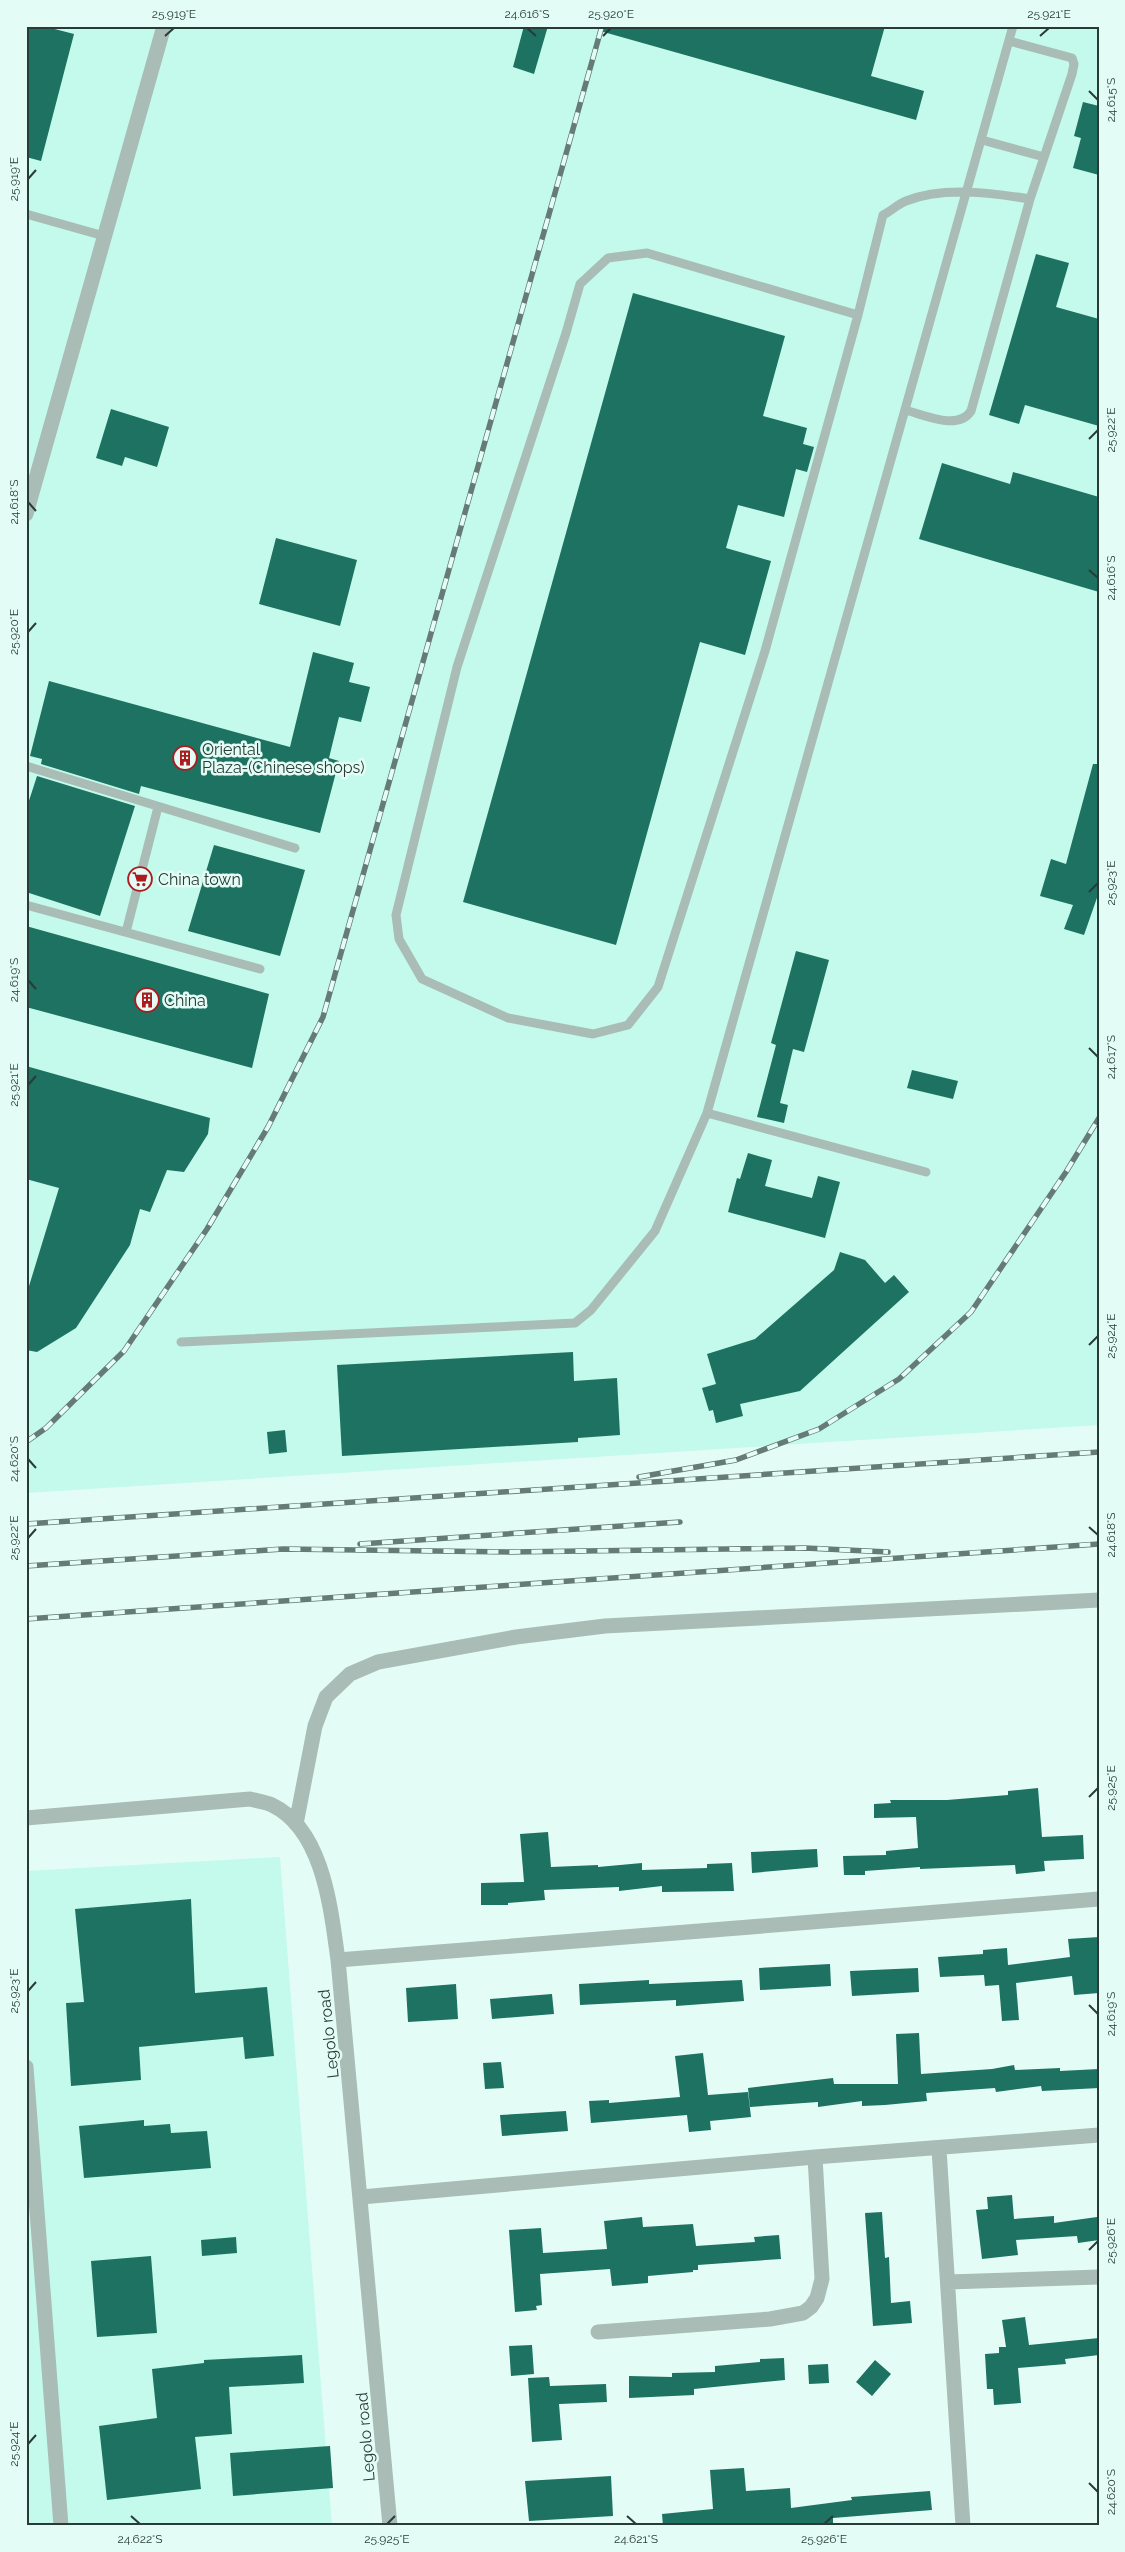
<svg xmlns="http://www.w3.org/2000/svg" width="1125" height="2552" font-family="Raleway,sans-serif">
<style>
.built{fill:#c3faeb}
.building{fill:#1d7261}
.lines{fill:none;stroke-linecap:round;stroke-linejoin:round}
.service{stroke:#a9bcb6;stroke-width:9}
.minor{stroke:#a9bcb6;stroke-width:15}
.rail-casing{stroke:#667b75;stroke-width:5.5}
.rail{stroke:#e3fdf6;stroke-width:4;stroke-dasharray:11;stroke-linecap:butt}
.ticks{fill:none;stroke:#293b36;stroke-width:2}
.labels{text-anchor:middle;stroke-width:5;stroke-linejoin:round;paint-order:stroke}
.poi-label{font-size:16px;fill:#293b36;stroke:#e3fdf6;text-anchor:start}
.street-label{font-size:16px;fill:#293b36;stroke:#e3fdf6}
.neatline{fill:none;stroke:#293b36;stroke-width:2}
.ticks-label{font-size:12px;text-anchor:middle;fill:#293b36}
</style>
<rect width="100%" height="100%" fill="#e3fdf6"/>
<!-- built -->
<path class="built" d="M26 26H1099V1425L26 1493Z
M280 1857 332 2526H26V1871Z"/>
<!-- building -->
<path class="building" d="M26 26H43L74 34 41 161 26 157Z
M524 26H548L534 74 513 67Z
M600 26H885L871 76 924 91 916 120 600 31Z
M1083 102 1099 106V175L1073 168 1081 138 1074 136Z
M1036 254 1069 263 1056 307 1099 319V426L1025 405 1019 424 989 415Z
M633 293 785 336 763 416 807 428 803 444 814 447 807 472 796 469 784 517 738 505 726 548 771 561 745 655 700 642 616 945 463 902Z
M111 409 169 427 157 467 125 457 122 466 96 458Z
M942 463 1010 484 1013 472 1099 497V592L919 539Z
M276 538 357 560 340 626 259 604Z
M313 652 354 663 349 682 370 687 361 722 339 717 329 758 339 761 320 833 141 786 139 794 41 764 42 759 30 756 49 681 290 747Z
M1093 764H1099V892L1084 935 1064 929 1073 905 1040 896 1051 859 1066 864Z
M37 776 135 806 100 916 26 892V810Z
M214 845 305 870 280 956 188 931Z
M26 926 269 994 252 1068 26 1007Z
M796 951 829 960 804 1052 793 1049 780 1103 788 1105 784 1123 757 1117 776 1045 771 1043Z
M26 1066 210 1118 208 1134 184 1172 167 1170 150 1212 140 1209 130 1245 76 1328 37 1352 26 1350V1296L59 1188 26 1179Z
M912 1070 958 1081 953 1099 907 1088Z
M748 1153 772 1160 765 1186 812 1198 818 1176 840 1182 825 1238 728 1212 737 1178 740 1179Z
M840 1252 865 1260 885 1283 894 1275 909 1292 800 1391 740 1404 743 1416 716 1423 713 1410 709 1411 702 1388 716 1384 707 1354 755 1339 834 1270Z
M573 1352 574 1381 617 1378 620 1435 578 1438V1442L342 1456 337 1365Z
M285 1430 287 1452 269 1454 267 1432Z
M1038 1788 1042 1837 1083 1835 1084 1859 1044 1861 1045 1871 1016 1874 1015 1865 920 1869V1867L865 1871V1875H844L843 1856 886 1855V1851L918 1848 916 1817 874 1818V1804L891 1803 890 1800H947L1008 1795V1791Z
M548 1832 551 1867 598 1865V1867L642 1863V1870L707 1868V1864L732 1863 734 1891 662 1892V1886L619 1891V1887L544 1890 545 1900 508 1903V1905H481V1883L524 1882 520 1834Z
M817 1849 818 1867 752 1873 751 1852Z
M191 1899 195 1993 267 1987 274 2056 245 2059 243 2037 139 2047 141 2080 71 2086 66 2003 84 2002 75 1909Z
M1099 1937V1993L1074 1995 1072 1976 1016 1983 1019 2020 1002 2021 999 1985 985 1986 984 1975 940 1977 938 1957 983 1954V1950L1007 1948 1008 1965 1070 1957 1068 1939Z
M830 1964 831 1986 760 1990 759 1968Z
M918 1968 919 1992 852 1996 850 1971Z
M649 1980V1984L742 1980 744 2001 676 2006V2000L580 2005 579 1984Z
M456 1984 458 2019 408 2022 406 1988Z
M552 1994 554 2014 492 2019 490 1999Z
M919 2033 921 2074 992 2069 1014 2065 1015 2070 1060 2068V2071L1099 2069V2088L1042 2091 1041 2086 996 2092 995 2088 926 2093 927 2101 885 2105 862 2106V2101L818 2107V2102L750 2107 748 2088 833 2078 834 2084H898L896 2034Z
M703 2053 708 2095 748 2092 751 2117 710 2121 711 2130 689 2132 687 2115 591 2123 589 2101 609 2100V2103L680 2097 675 2056Z
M501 2062 504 2088 485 2089 483 2063Z
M566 2111 568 2131 502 2136 500 2115Z
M144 2120V2126L170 2124 171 2133 207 2131 211 2168 84 2178 79 2126Z
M1012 2195 1014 2219 1054 2216V2223L1097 2217 1099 2240 1078 2243 1077 2236 1016 2240 1018 2255 982 2259 976 2210 988 2209 987 2197Z
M882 2212 885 2258 889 2257 891 2303 910 2301 912 2323 873 2326 865 2213Z
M642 2217 643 2227 693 2224 696 2246 755 2242 754 2237 779 2235 781 2259 698 2265V2270H693V2272L648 2276V2283L612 2286 610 2269 540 2274 542 2305 536 2306 537 2310 515 2312 509 2230 541 2228 543 2253 607 2249 604 2221Z
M236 2237 237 2253 202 2256 201 2240Z
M151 2256 157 2333 97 2337 91 2261Z
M1025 2317 1029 2345 1099 2338V2355L1065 2359 1066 2364 1018 2368 1021 2403 994 2405 993 2389H987L985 2354 999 2353V2347H1006L1002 2320Z
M532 2345 534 2374 511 2376 509 2346Z
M302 2355 304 2383 229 2387 232 2434 195 2437 201 2489 107 2500 99 2426 157 2418 152 2369 204 2363V2360Z
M784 2358 785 2380 694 2389V2395L629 2398V2376L672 2377V2373L715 2372V2366L760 2362V2359Z
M875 2360 891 2374 872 2396 856 2382Z
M828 2364 829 2383 809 2384 808 2365Z
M549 2377 550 2386 606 2384 607 2402 559 2404 562 2440 532 2442 528 2378Z
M330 2446 333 2488 233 2496 230 2453Z
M744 2468 746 2491 790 2488 791 2508 852 2500 851 2497 930 2491 932 2510 833 2518V2525L825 2526H663L662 2514 713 2509 710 2470Z
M611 2476 613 2516 529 2521 525 2481Z"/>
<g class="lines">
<!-- service -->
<path class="service" d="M982 140 1044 157
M26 214 104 236
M858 315 647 253 608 258 580 284 566 333 457 667 396 915 399 939 422 979 508 1018 593 1034 628 1025 658 987 765 651 858 315 883 215C891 211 898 204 906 201 943 186 992 193 1030 199
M905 410C925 415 958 431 971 411L1030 199 1072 74 1074 64 1072 58 1009 41
M26 766 295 848
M26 905 260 969
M126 932 158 807
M707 1113 926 1172
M181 1342 575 1323 591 1310 655 1231 707 1113 1013 26"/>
<!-- minor -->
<path class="minor" d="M26 514 164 26
M26 1818 250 1799C257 1801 266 1802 272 1805 324 1830 331 1911 338 1960L390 2526
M296 1824 315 1726 326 1697 350 1674 378 1662 516 1637 605 1626 1099 1600
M338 1960 1099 1899
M26 2067 61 2526
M939 2149 963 2526
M361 2197 815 2157 1099 2135
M948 2282 1099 2277
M598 2332 770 2319 803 2313 811 2307 817 2298 822 2279 815 2157"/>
<!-- rail casing -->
<g class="rail-casing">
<path id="rail" d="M26 1442 46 1428 124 1351 207 1229 268 1127 323 1017 602 26
M639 1477 736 1460 819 1429 899 1379 971 1312 1066 1172 1099 1118
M26 1524 1099 1452
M360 1544 680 1522
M26 1566 283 1549 511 1552 805 1548 888 1552
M26 1619 1099 1544"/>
</g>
<!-- rail -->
<use href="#rail" class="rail"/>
</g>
<!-- ticks -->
<path class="ticks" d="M527 28 536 36M165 36 174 28M603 36 611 28M1040 36 1049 28M1089 91 1098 100M28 179 36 170M1089 439 1098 430M28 502 36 511M1089 570 1098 578M28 632 36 623M1089 892 1098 883M28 980 36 989M1089 1048 1098 1057M28 1085 36 1076M1089 1345 1098 1336M28 1459 36 1468M1089 1527 1098 1535M28 1538 36 1529M1089 1797 1098 1788M28 1991 36 1982M1089 2005 1098 2014M1089 2250 1098 2241M28 2444 36 2435M1089 2483 1098 2492M131 2516 140 2524M627 2516 636 2524M387 2524 395 2516M824 2524 833 2516"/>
<!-- icons -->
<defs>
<g id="building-ring" transform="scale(1.25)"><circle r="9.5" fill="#e3fdf6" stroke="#ad1b1e" stroke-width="1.5"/><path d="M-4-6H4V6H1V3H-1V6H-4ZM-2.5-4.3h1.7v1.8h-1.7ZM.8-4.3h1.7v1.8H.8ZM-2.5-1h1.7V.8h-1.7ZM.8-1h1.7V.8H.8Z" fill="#ad1b1e"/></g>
<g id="supermarket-ring" transform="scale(1.25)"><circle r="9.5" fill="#e3fdf6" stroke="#ad1b1e" stroke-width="1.5"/><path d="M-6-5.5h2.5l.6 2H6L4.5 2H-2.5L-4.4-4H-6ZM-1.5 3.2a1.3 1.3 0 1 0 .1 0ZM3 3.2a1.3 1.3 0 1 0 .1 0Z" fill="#ad1b1e"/></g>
</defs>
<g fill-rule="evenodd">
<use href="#building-ring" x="185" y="758"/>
<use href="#supermarket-ring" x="140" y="879"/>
<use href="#building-ring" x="147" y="1000"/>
</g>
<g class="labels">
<!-- poi labels -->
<g class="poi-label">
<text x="202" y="755">Oriental<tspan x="202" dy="18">Plaza-(Chinese shops)</tspan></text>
<text x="158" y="885">China town</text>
<text x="164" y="1006">China</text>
</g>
<!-- street labels -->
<g class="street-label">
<text transform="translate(328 2034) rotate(-96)" y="6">Legolo road</text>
<text transform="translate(365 2437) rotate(-95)" y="6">Legolo road</text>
</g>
</g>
<!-- border -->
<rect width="1125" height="2552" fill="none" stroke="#e3fdf6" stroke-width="55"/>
<rect x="28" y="28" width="1070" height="2496" class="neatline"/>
<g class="ticks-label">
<text x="174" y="18">25.919°E</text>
<text x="527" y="18">24.616°S</text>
<text x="611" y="18">25.920°E</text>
<text x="1049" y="18">25.921°E</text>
<text transform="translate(1111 100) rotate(-90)" y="4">24.615°S</text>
<text transform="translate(14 179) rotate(-90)" y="4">25.919°E</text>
<text transform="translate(1111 430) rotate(-90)" y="4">25.922°E</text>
<text transform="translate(14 502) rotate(-90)" y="4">24.618°S</text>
<text transform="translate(1111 578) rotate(-90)" y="4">24.616°S</text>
<text transform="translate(14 632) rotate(-90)" y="4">25.920°E</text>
<text transform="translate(1111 883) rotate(-90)" y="4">25.923°E</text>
<text transform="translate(14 980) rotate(-90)" y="4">24.619°S</text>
<text transform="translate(1111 1057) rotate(-90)" y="4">24.617°S</text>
<text transform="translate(14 1085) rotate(-90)" y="4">25.921°E</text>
<text transform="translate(1111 1336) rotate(-90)" y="4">25.924°E</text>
<text transform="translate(14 1459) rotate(-90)" y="4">24.620°S</text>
<text transform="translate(1111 1535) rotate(-90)" y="4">24.618°S</text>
<text transform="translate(14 1538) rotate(-90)" y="4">25.922°E</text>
<text transform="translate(1111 1788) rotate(-90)" y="4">25.925°E</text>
<text transform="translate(14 1991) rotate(-90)" y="4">25.923°E</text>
<text transform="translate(1111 2014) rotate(-90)" y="4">24.619°S</text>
<text transform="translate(1111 2241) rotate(-90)" y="4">25.926°E</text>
<text transform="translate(14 2444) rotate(-90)" y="4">25.924°E</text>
<text transform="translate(1111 2492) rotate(-90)" y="4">24.620°S</text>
<text x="140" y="2543">24.622°S</text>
<text x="387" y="2543">25.925°E</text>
<text x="636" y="2543">24.621°S</text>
<text x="824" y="2543">25.926°E</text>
</g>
</svg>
